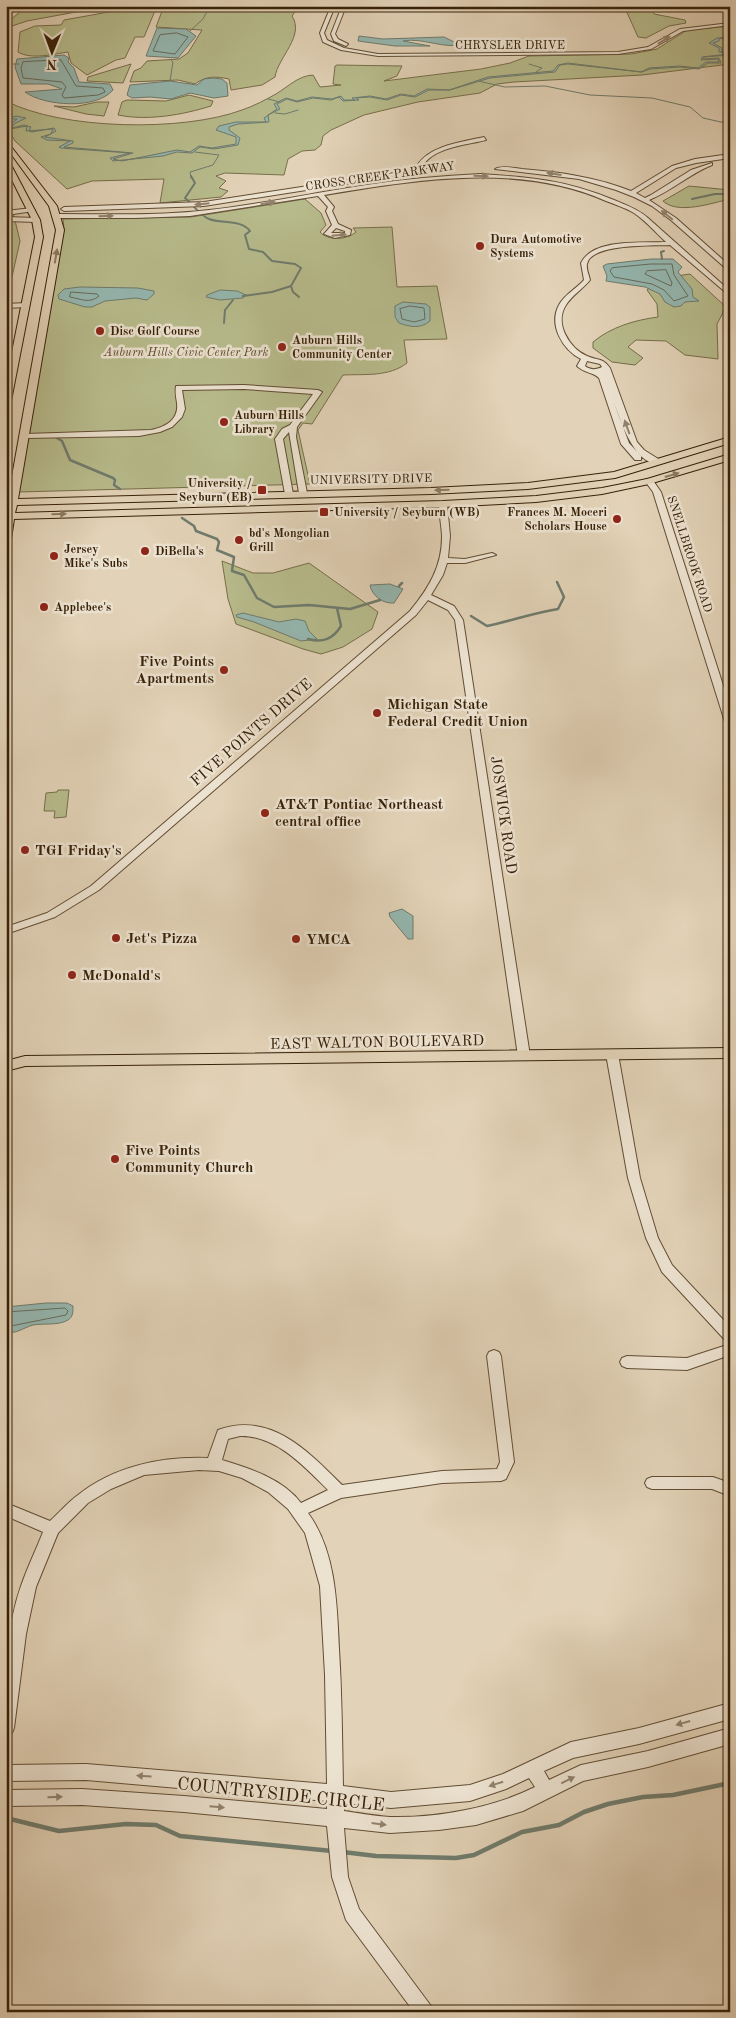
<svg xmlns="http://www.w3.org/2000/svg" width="736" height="2018" font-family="'Old Standard TT',serif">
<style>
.green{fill:#b7bb8c;stroke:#776e4a}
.water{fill:#95b7b0;stroke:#6f7b6d}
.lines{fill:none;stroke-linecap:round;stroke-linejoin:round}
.shore{stroke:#666c5c;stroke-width:1}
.stream-far3{stroke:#6f7b6d;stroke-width:1}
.stream-far2{stroke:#6f7b6d;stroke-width:2}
.stream-far1{stroke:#6f7b6d;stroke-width:2.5}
.stream{stroke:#6f7b6d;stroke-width:4.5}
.minor-casing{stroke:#624d34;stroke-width:2}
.major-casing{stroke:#372108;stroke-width:2}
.minor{fill:#ece2d0;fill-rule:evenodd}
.major{fill:#e2d2b7;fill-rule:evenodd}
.oneway{fill:#92826c}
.oneway2{fill:#8c7a60}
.poi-dot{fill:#8f2418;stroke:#ece2d0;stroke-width:2}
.labels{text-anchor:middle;stroke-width:5;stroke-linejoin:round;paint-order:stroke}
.far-street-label{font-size:12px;fill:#372108;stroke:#ece2d0}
.far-poi-label{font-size:12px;font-weight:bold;fill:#372108;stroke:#ece2d0;text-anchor:start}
.far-park-label{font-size:12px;font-style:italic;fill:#574829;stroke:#ece2d0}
.poi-label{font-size:15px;font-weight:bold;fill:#372108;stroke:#ece2d0;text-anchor:start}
.street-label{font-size:15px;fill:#372108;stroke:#ece2d0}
.near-street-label{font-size:18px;fill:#372108;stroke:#ece2d0}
</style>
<rect width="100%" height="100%" fill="#e2d2b7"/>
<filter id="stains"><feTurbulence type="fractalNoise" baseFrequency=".004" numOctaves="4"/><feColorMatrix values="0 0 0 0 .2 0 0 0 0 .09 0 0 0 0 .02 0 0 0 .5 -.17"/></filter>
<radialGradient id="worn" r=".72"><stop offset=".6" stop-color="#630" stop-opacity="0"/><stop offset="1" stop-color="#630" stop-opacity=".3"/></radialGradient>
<!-- green -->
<path class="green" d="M27 6H90L92 9 27 21 6 28 8 22Z
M117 6H157L144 37H135L125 58 116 60 87 75 71 63 68 52C54 54 31 60 18 52L20 32 35 26 61 25 64 20 114 11Z
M164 6 191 9H212L225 6H299L292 16C305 36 278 57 275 77L262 85 231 90 229 79C215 76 206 76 195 84L178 80 130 82 134 71 141 68 147 61 179 59 188 53 202 30 156 27Z
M624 6H650L654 14 685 20 686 23 669 26 646 38 638 37Z
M730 26V64L642 75 514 82 497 84 480 93 418 102 364 115 331 130 323 136 321 145 315 150 302 151 288 159 284 175 225 173 216 176 226 181 219 188 228 191 221 197 160 203 164 179 92 181 67 189 15 141 6 127V101C62 130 183 132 242 110 254 106 265 100 276 94 289 86 298 76 313 75L320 87 341 85 333 84 335 66 337 65 402 66 397 76 384 81 481 69 510 63 529 56 632 54 657 49 687 30Z
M131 64 123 83 87 81 88 77Z
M189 95 213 101 211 106C182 115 148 121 118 115L122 102 127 100 166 101Z
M97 102H109L104 116 86 114 54 106 74 107Z
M689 186 730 190V199C712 203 678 215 663 201Z
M305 199 321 213 326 225 320 232C328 241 347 240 356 232L353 228 392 227 397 287 437 286 447 339 404 340 407 363C389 377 365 374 343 375L312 424 303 423 298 430 310 484 19 492 26 438 64 229 63 219 191 217Z
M6 204H11L20 241 12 277H6Z
M690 274 726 307 717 324 718 359 685 355 666 341 636 340 628 347 643 358 635 365 612 362 593 348V342C611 327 635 320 658 317L657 304 647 290 663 278Z
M222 561 253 573H273L309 563 378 612 372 629 343 647 321 654 303 649 236 624 228 599Z
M58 790H69L66 817 54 818 55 811H44L46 793 57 792Z"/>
<!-- water -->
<path class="water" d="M157 28 186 29 196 36 178 58 146 56Z
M359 36 383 39 444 37 456 43 465 44C444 50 423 37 403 41L430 46H395L358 41Z
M730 37 719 39V41L713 43 722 48 721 52H730V55L704 57 703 59 719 58 721 63H708L699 69 680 67 650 69 642 72 568 64 560 65 555 72 490 78 450 90H429L415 97 401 95 387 100 370 97 356 98 359 100 343 101 339 97 331 100 313 98 297 102 287 99 277 104 280 109 268 115 269 122 238 124 229 127V130L240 138 238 145 214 149 200 147 192 153 177 152 163 156 113 161 110 158 130 153 61 148 59 147 70 141 47 140 41 137 51 134 53 129 26 131 27 126 10 129 8 126 17 119H6L16 116 26 118 14 124 12 128 24 125 31 127 29 131 32 132 54 128 56 131 45 137 73 141V143L64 147 133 153 113 159 122 161 177 150 190 152 199 146 212 148 236 144V137L216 130 219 126 236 122H266L264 118 277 109 274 104 286 98 297 101 312 97 332 99 341 96 344 100H355L352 98 370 96 386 99 401 94 414 96 427 89 449 90 488 77 553 71 558 65 568 63 641 72 649 68 679 66 698 68 706 62H719L718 59 701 60 702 57 728 54 719 52V48L709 43 717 38Z
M64 55 69 58 68 62 74 68 79 82 110 84 113 90C96 110 44 106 25 92L62 89 48 84H21L15 67 17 59Z
M213 78 222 79 227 83 228 96 214 98 190 93 171 99 150 97 132 98 127 95 130 85 170 81 197 85 204 79Z
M651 259H673L682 267 678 272 692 289 693 297 699 301 685 302 681 306 674 307 665 302 660 294 645 287 606 281 607 276 603 266 607 264Z
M80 287 138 288 154 291V294L147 300 136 298 105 301 92 307H85L59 299 58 295 64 289Z
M220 290 237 291 246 295 243 298 220 300 206 297 207 295Z
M403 302 426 304 430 307V321C421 329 410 327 399 323L395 317V306Z
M390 584 403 589 394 603C383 604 372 596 370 585Z
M243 613 279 622 296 619 305 621 309 631 317 639 301 641 254 622 237 617 236 615Z
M402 909 413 916V939H408L390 917 389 913Z
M46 1303H67L73 1306C73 1312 73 1317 68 1320 58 1326 43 1323 33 1325 22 1328 18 1334 6 1332V1307Z"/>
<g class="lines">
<!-- shore -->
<path class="shore" d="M177 33 188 37 175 54 153 51 160 35Z
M61 60 76 86 103 88 105 92 98 95 64 98 62 95 66 87 62 82 23 78 21 68 23 62Z
M651 264H672L674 275 688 296 674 301 664 290 652 284 614 277 610 271 612 268Z
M666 270 672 283 671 286 645 274 647 271Z
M71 292 97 294 99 296C90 304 81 299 70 297Z
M410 306 424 308 425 319 414 322 402 319 400 309Z
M6 1312 65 1308 68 1311 66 1315 6 1327"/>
<!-- stream-far3 -->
<path class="stream-far3" d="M190 31 203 19 208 9
M170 59 173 62 170 81
M6 64H19
M529 64 542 68 536 72
M478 81 505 87 545 86 590 95 652 98 690 107 703 118 730 124
M268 99 280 102
M275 113 285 114 298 110
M191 178 190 172 213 165 219 155 195 152"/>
<!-- stream-far2 -->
<path class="stream-far2" d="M191 176 195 183 185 198C192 204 201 216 209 219 221 224 241 219 250 231L245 235 249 249 263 252 272 261 295 264 301 268 291 286 272 292 243 296
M692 199 715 194H730
M662 259 661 252 664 251
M291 286 293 292 299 297
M224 323 225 310 233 300"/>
<!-- stream-far1 -->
<path class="stream-far1" d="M57 438 62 441 70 460 113 478 115 480 114 485 120 489
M182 518 194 526 196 531 217 539 219 542 217 550 234 557 232 571 244 575 257 598 274 607 309 605 350 609 380 600
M399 586 402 583
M471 616 487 626C511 621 533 613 558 609L564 597 557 582
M308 639C323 643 333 639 341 626L337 608"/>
<!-- stream -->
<path class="stream" d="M6 1818 59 1831 126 1824 156 1825 180 1836 332 1851
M343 1852 376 1856 456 1858 474 1855 522 1832 559 1825 584 1812 608 1804 643 1797 673 1795 730 1783"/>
<!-- minor casing -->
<g class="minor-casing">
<path id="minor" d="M331 6H335L324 33 327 40 344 48 378 54 618 52 648 47 680 29 730 23V25L683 31 651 49 618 54 378 56 341 50 323 42 320 33Z
M342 6H346L335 34 338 39 348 44 346 46 334 41 331 34Z
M484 137 486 140C467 145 436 147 424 164L425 169 450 168 448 171 408 174 204 206 64 211 61 209 64 207 204 202 420 169 418 164C432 145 462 142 484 137Z
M730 154V158L696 163 676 168 636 193 645 198 651 195 691 170 712 163V165C689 174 672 191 649 200L676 218 730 266V272L672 221 652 206 634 197 616 190 579 179 495 169C502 165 514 168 522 169 559 172 596 177 631 191L672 166 695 159Z
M480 174C530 177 567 180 614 200 626 205 638 209 648 218L730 291V296L670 245C653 246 591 243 587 264 586 269 589 275 590 280 583 289 572 295 566 305 554 323 569 348 587 356 598 361 602 357 610 368L637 442 644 450 660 460V464C634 466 620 419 613 400L629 443 641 456V460H635L621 444 599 378C593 372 584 373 577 366L581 359C563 350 548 325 559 305 564 295 576 289 584 280L581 263C593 238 642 243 666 242 655 232 646 221 634 213 626 208 616 205 606 201 518 162 416 180 324 195L334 207 332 211 338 224 351 230 350 235 335 238 324 234 332 225 326 211 328 207 318 196 190 216 134 218H58L55 216 58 214C108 214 159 216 209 210 262 204 314 193 366 185 404 179 442 176 480 174ZM336 228 345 231V233H331ZM587 361 600 364 602 367C596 370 590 370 585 366Z
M32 208 35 210 34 211 6 215V211Z
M6 217 36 218 39 220 36 222 6 221Z
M6 304 26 303 29 305 26 307 6 308Z
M244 385 318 390 322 392 297 427 296 437 307 493 306 495 299 493 289 432 283 439 293 494 289 496 285 494 275 439 282 429 290 425 313 394 244 389 182 390 185 409 182 417 172 427 160 432 139 436 25 438 21 436 25 434 151 430C165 427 179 420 177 403 176 397 175 392 176 386Z
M646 479H652L661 492 730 707V725L725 722 653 492 645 481Z
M440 502 447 504 450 536 448 558 465 559 492 553 496 555 465 563H447L443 575 431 595 454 606 463 620 530 1056 528 1059 524 1060 518 1056 455 620 448 610 428 600 416 615 99 890 55 917 6 934V927L47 913 91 886 410 611C428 589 442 567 442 537 442 526 438 512 440 502Z
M612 1050 618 1054 640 1178 658 1238 672 1265 730 1327V1341L725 1340 662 1272 646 1238 628 1178 606 1054Z
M730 1344V1355L687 1370 627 1368 622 1366 620 1362 622 1358 627 1356 687 1358Z
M494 1350 499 1352 501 1356 514 1462 506 1479 501 1481 442 1483 341 1498 308 1513C336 1551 337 1604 339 1649 342 1695 342 1740 343 1786L391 1792 470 1785 503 1774 571 1742 639 1728 730 1703V1719L639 1744 573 1758 544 1771 549 1780 581 1765 648 1751 730 1728V1744L648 1767 583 1781 523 1811 476 1825 439 1830 390 1833 344 1828 348 1877 359 1909 431 2006 434 2012H414L346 1920 332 1877 327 1826 184 1812 82 1805 6 1806V1790L82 1789 184 1796 327 1809V1801L86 1780 6 1781V1765L86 1764 327 1784 325 1675 320 1586 305 1533 288 1509 268 1492 242 1478 219 1471 199 1470 144 1475 111 1489 88 1503 58 1533 36 1587 26 1634 14 1728 12 1733 6 1736C6 1686 4 1634 21 1586 27 1568 36 1550 43 1532L6 1516V1503L50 1521C59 1513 68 1502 78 1495 114 1466 163 1456 208 1458L218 1430C270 1411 308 1451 342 1485L442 1471 497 1469 500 1462 487 1356 489 1352ZM240 1436C276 1435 305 1467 328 1490L301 1503C283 1479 249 1468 222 1460L228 1439ZM529 1778 535 1787C493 1808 437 1818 390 1817 374 1816 359 1813 344 1811V1803L391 1808 470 1801 506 1789Z
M652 1477H713L730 1483V1496L712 1489H652L647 1487 645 1483 647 1479Z"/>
</g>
<!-- major casing -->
<g class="major-casing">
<path id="major" d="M8 6H15L6 13V8Z
M6 140 57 206 64 230 18 499 431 488 528 483 614 472 730 437V443L615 478 528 489 431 494 17 505 15 513 443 501 536 496 602 488 647 479 730 454V460L649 484 602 494 536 502 443 507 14 519 11 539 6 542V499H8L56 230 49 206 6 147Z
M6 159 9 161 40 220 43 237 10 406 6 409V382L35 237 32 220 6 168Z
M730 1048V1058L25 1066 6 1071V1061L25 1056Z"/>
</g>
<!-- minor -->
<use href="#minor" class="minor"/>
<!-- major -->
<use href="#major" class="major"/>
</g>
<!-- one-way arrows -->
<defs><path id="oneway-solid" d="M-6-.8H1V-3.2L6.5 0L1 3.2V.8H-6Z" transform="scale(1.25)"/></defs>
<g class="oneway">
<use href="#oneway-solid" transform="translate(664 40) rotate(-32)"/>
<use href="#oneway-solid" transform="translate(554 174) rotate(-172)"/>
<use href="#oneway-solid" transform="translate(481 176) rotate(1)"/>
<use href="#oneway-solid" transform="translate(268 203) rotate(-9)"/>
<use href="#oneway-solid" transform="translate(202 204) rotate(174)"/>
<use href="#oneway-solid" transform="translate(667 215) rotate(-141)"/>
<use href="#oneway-solid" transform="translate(106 216) rotate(-1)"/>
<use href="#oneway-solid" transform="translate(339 235) rotate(-5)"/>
<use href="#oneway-solid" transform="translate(627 427) rotate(-110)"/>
<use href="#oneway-solid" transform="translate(683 1723) rotate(164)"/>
<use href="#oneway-solid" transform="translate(144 1776) rotate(-176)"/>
<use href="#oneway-solid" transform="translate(568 1780) rotate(-26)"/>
<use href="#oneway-solid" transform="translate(496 1784) rotate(163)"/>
<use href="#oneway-solid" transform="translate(55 1797) rotate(-1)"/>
<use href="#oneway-solid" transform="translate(217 1807) rotate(5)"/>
<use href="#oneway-solid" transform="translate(379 1824) rotate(7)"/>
</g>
<g class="oneway2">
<use href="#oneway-solid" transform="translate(56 256) rotate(-80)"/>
<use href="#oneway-solid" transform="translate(672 475) rotate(-16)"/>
<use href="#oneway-solid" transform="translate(442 490) rotate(178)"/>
<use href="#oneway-solid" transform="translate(59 514) rotate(-1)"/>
</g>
<!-- markers -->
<g class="poi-dot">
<circle cx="480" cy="246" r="5"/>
<circle cx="100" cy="331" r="5"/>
<circle cx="282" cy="347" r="5"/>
<circle cx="224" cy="422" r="5"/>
<rect x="257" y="485" width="10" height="10" rx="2.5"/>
<rect x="319" y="507" width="10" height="10" rx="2.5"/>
<circle cx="617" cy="519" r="5"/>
<circle cx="239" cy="540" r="5"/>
<circle cx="145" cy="551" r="5"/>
<circle cx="54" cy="556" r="5"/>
<circle cx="44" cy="607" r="5"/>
<circle cx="224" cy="670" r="5"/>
<circle cx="377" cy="713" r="5"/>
<circle cx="265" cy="813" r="5"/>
<circle cx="25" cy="850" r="5"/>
<circle cx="116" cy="938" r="5"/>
<circle cx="296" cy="939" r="5"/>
<circle cx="72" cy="975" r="5"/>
<circle cx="115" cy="1159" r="5"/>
</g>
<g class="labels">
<!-- far-street labels -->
<g class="far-street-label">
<text x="510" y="49">CHRYSLER DRIVE</text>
<text transform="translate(380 176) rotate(-8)" y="4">CROSS CREEK PARKWAY</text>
<text transform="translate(371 479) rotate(-1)" y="4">UNIVERSITY DRIVE</text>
<text transform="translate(690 554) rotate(72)" y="4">SNELLBROOK ROAD</text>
</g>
<!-- far-poi labels -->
<g class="far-poi-label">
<text x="490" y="243">Dura Automotive<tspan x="490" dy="14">Systems</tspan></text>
<text x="110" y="335">Disc Golf Course</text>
<text x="292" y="344">Auburn Hills<tspan x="292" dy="14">Community Center</tspan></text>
<text x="234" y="419">Auburn Hills<tspan x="234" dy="14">Library</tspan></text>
<text x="252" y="487" text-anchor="end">University /<tspan x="252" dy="14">Seyburn (EB)</tspan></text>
<text x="334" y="516">University / Seyburn (WB)</text>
<text x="607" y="516" text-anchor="end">Frances M. Moceri<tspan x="607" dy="14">Scholars House</tspan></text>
<text x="249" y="537">bd's Mongolian<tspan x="249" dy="14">Grill</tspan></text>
<text x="64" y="553">Jersey<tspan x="64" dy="14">Mike's Subs</tspan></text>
<text x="155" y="555">DiBella's</text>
<text x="54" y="611">Applebee's</text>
</g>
<!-- far-park labels -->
<g class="far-park-label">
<text x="186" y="356">Auburn Hills Civic Center Park</text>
</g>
<!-- poi labels -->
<g class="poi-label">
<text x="214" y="666" text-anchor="end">Five Points<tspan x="214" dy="17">Apartments</tspan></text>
<text x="387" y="709">Michigan State<tspan x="387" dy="17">Federal Credit Union</tspan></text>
<text x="275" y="809">AT&amp;T Pontiac Northeast<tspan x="275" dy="17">central office</tspan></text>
<text x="35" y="855">TGI Friday's</text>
<text x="126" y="943">Jet's Pizza</text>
<text x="306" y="944">YMCA</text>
<text x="82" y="980">McDonald's</text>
<text x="125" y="1155">Five Points<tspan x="125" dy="17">Community Church</tspan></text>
</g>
<!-- street labels -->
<g class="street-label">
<text transform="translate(251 732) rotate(-41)" y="5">FIVE POINTS DRIVE</text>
<text transform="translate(504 815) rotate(82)" y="5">JOSWICK ROAD</text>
<text transform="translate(377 1042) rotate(-1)" y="5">EAST WALTON BOULEVARD</text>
</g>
<!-- near-street labels -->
<g class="near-street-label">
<text transform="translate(281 1794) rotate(6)" y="6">COUNTRYSIDE CIRCLE</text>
</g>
</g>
<!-- margin -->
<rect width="736" height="2018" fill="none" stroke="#e2d2b7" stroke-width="25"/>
<rect x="8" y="8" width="721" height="2003" fill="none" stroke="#372108" stroke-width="2.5"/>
<rect x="12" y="12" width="711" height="1993" fill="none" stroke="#372108"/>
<!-- north arrow -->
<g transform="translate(52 52) rotate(181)" stroke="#ece2d0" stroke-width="4" paint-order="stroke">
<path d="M0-4L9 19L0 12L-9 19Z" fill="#372108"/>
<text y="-8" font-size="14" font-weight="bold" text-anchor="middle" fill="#372108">N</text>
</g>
<rect width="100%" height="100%" filter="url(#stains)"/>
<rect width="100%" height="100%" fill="url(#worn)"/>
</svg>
